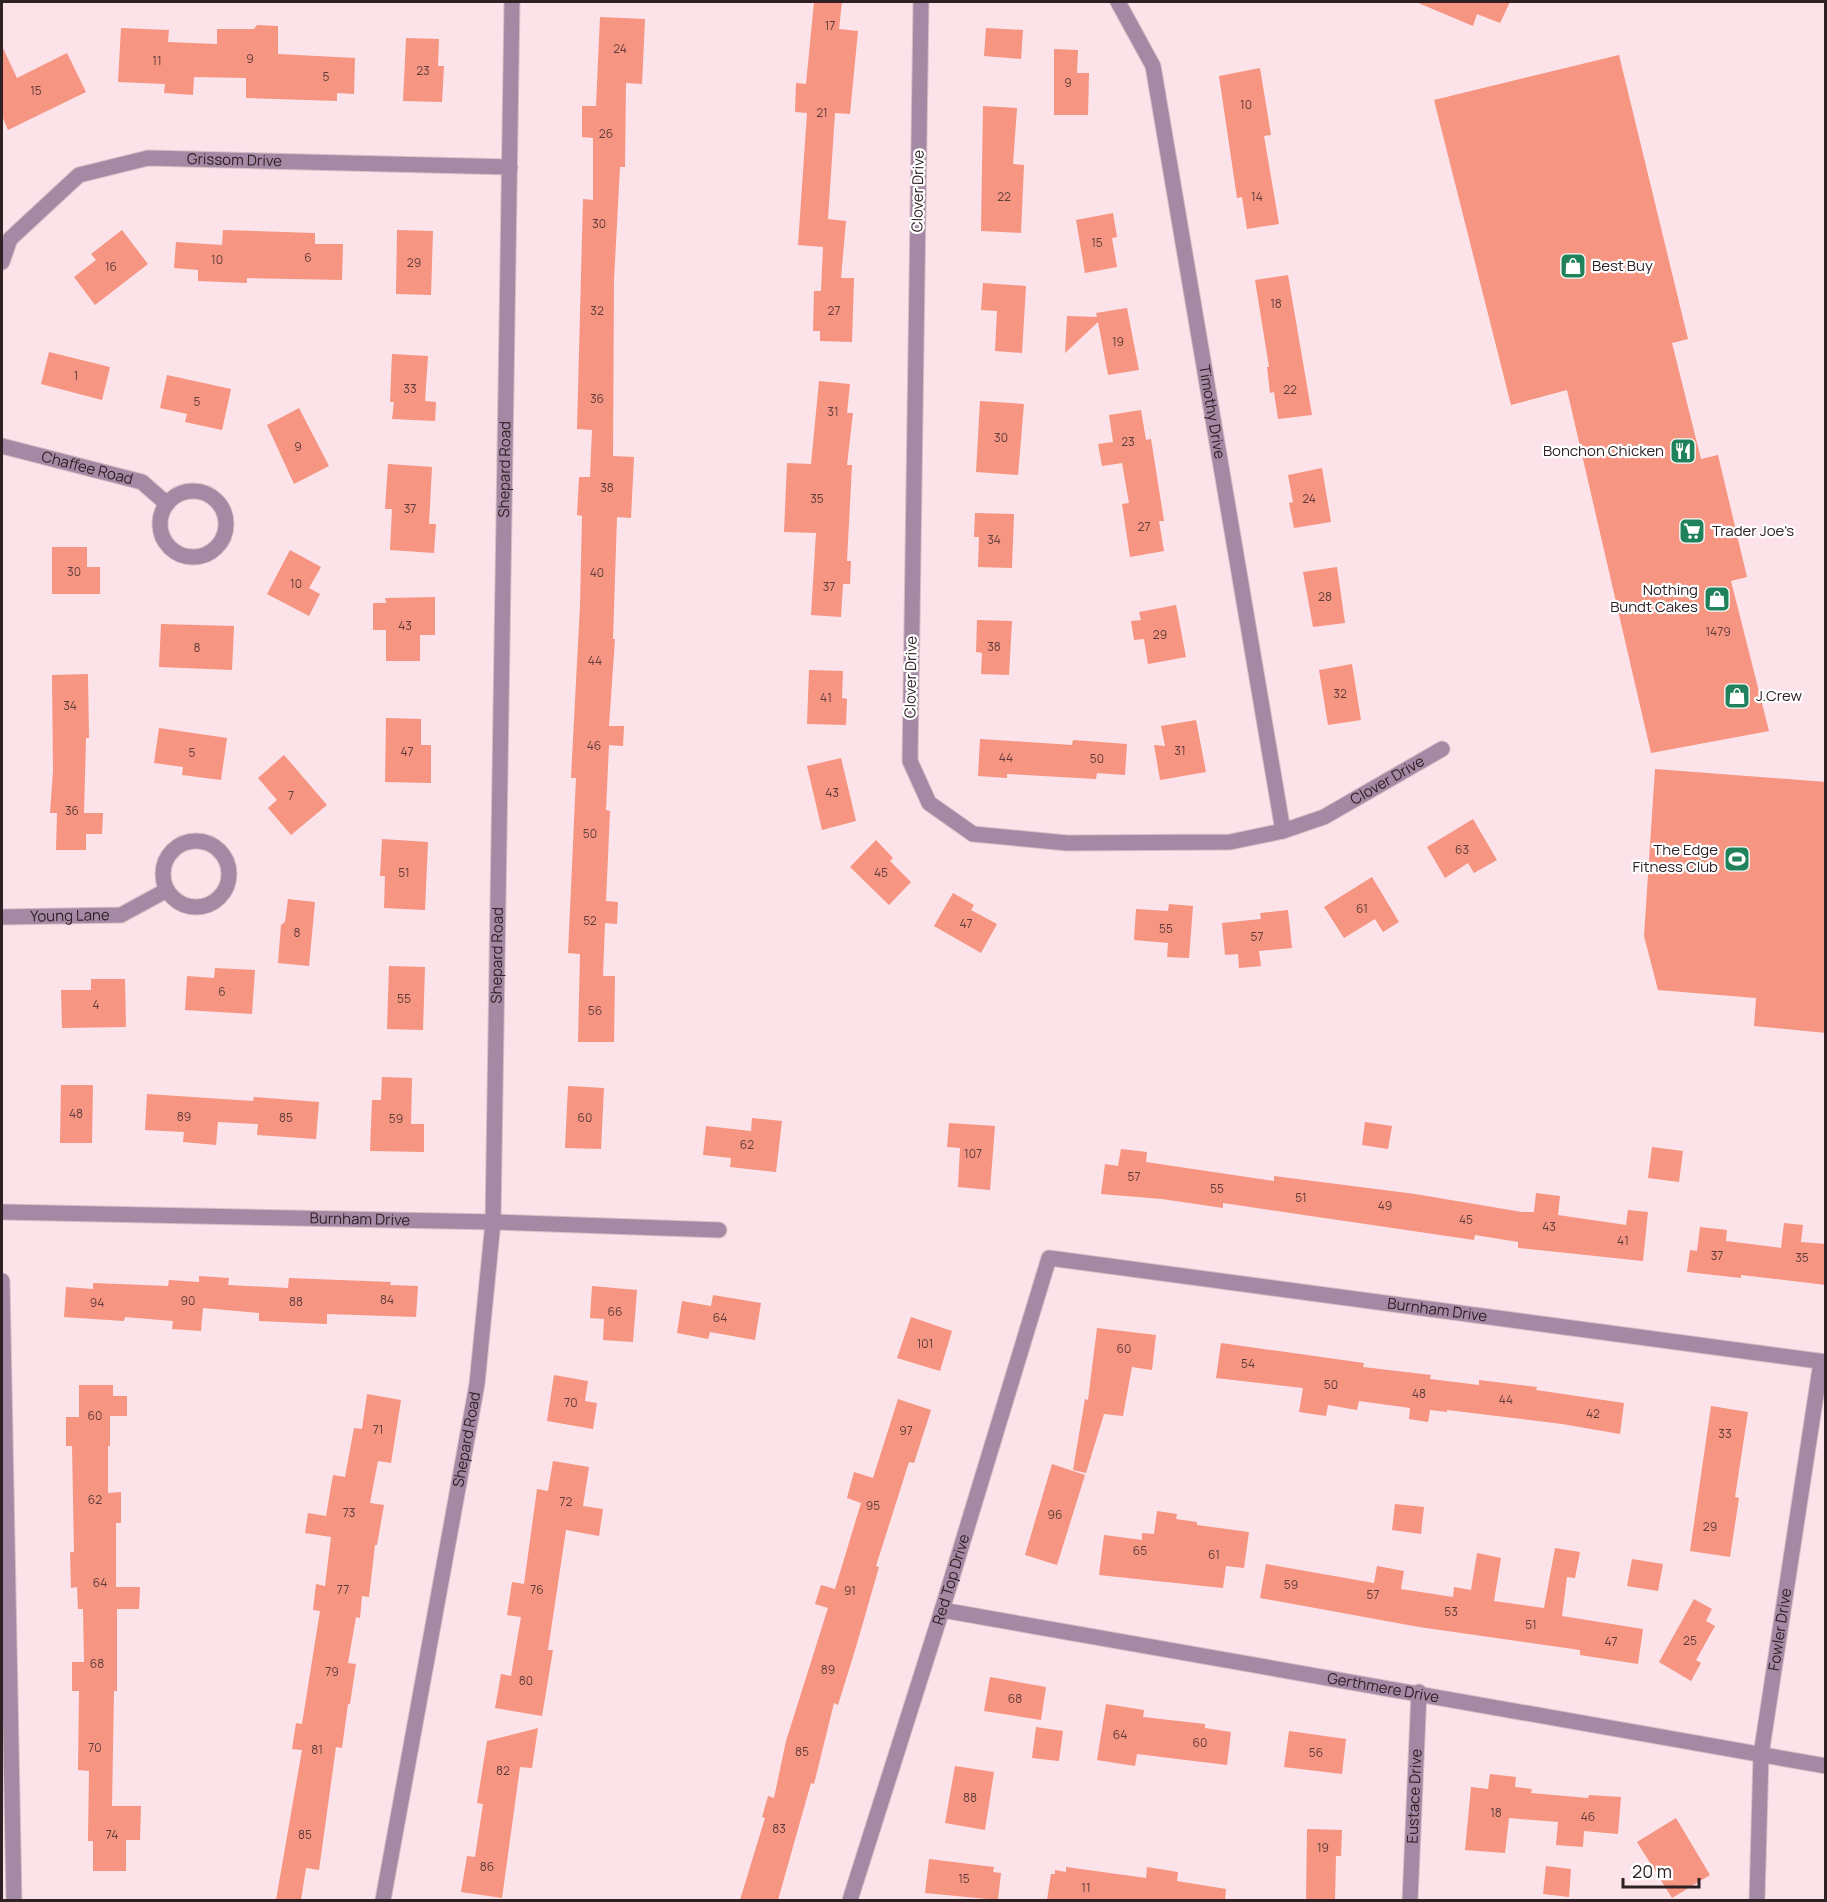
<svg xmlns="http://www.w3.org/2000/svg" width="1827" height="1902" font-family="Manrope,sans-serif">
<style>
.building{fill:#f59582}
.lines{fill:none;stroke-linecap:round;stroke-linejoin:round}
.minor-casing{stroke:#d7bfc6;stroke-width:17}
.minor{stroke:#a588a4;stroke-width:15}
.labels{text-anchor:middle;stroke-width:4.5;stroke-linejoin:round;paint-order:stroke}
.number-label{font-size:12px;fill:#603d3c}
.street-label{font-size:15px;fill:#2f2024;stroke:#fff}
.poi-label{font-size:15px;fill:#2f2024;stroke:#fff;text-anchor:start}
</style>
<rect width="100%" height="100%" fill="#fce2e9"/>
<!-- building -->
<path class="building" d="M814 2H842L839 29 858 31 850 114 835 113 828 219 846 221 841 278H854L852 342 820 341V331H813L814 291H821L823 247 798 245 807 113 795 112 796 83 806 84Z
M1416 2H1510L1500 23 1477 14 1473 26Z
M600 17 645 19 642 84 626 83 625 167H620L614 280 613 456 634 457 631 518 617 517 613 639H615L609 726H624L623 746 609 745 606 810 610 811 606 901 618 902 617 924 605 923 603 976H615L614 1042H578L580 954 568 953 576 778H571L580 605 582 516 577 515 579 477H590L592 430 577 429 583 199 593 200V138L582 137V106H596Z
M257 25 278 26V54L355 58 354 94 337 93V101L246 98V78L194 77 193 95 164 93 165 84 118 82 121 28 169 30 168 42 217 44V29H254Z
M986 28 1023 30 1021 59 984 56Z
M406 38 439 39 438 66H444L442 102 403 101Z
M2 46 17 78 67 53 86 92 8 130 2 116Z
M1054 49 1078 50 1077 73H1089L1088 115H1054Z
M1619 55 1688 339 1672 343 1701 459 1718 455 1747 577 1731 581 1769 731 1651 753 1567 390 1511 405 1434 100Z
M1260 68 1271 135 1264 136 1279 224 1247 229 1242 197 1237 198 1219 76Z
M983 106 1017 108 1013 164 1024 165 1021 233 981 231Z
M1113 213 1117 237 1112 238 1117 267 1085 273 1076 220Z
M122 230 148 264 95 305 74 277 96 260 91 254Z
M223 230 315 233V244H343L342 280 247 278V283L198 281V270L174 268 176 242 222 245Z
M397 230 433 231 431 295 396 294Z
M1288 275 1312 415 1278 419 1274 392 1270 393 1267 367H1269L1255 280Z
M983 283 1026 286 1022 353 995 351 997 311 981 310Z
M1127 308 1139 370 1108 375 1098 322 1065 353 1067 316 1097 317 1096 313Z
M49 352 110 367 102 400 41 384Z
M392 354 428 356 425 401 436 402 435 421 392 419 394 402H390Z
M167 375 231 389 222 430 185 422 187 414 160 408Z
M819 381 850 384 847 413H853L847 465H852L847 561H851L850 584H843L841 617 811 615 816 533 784 532 787 463 811 464Z
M980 401 1024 404 1018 475 976 472Z
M299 408 329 466 294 484 267 425Z
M1141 410 1146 440 1151 439 1164 521H1159L1164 551 1130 557 1122 504 1129 503 1122 463 1102 466 1098 444 1113 442 1109 415Z
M388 464 432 467 429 524H436L434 553 390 550 392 509H385Z
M1322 468 1331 522 1294 528 1289 503 1293 502 1288 475Z
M975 513 1014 514 1012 568 978 567 979 537H974Z
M52 547H87V567H100V594H52Z
M290 550 321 567 309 588 320 594 309 616 267 594Z
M1337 567 1345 623 1313 627 1303 572Z
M435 597V635H420V661H386V630H373V603H386L385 598Z
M1176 605 1186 657 1148 664 1144 639 1134 640 1131 621 1141 620 1139 612Z
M977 620 1012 621 1009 675 981 674 982 653 976 652Z
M161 624 234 626 232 670 159 667Z
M1352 664 1361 720 1328 725 1319 670Z
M809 670 843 671 842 698 847 699 846 725 807 724Z
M88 674 89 738H86L84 813H103L102 834H86V850H56L57 813H50L53 771 52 675Z
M386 718 421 719V745H431V783L385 782Z
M1196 720 1206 772 1160 780 1154 745 1165 746 1161 726Z
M159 728 227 738 221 780 182 775 183 767 154 763Z
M980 739 1072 745 1073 740 1127 744 1125 775 1097 773 1096 779 1007 774V778L978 776Z
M284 755 327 805 291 835 268 808 277 800 258 778Z
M841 758 856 821 822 830 807 766Z
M1655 769 1826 782V1033L1754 1026 1756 998 1658 990 1644 936Z
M1473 819 1497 860 1474 873 1468 863 1445 878 1427 847Z
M382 839 428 842 425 910 384 908 385 876H380Z
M876 840 893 858 890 861 911 882 889 905 850 867Z
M1372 877 1399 922 1383 932 1375 919 1344 938 1324 907Z
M953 893 974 905 971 910 997 924 981 953 934 926Z
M288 899 315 902 309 966 278 963 281 925 285 922Z
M1169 904 1193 906 1189 958 1167 957 1168 943 1134 940 1136 909 1168 911Z
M1288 910 1292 948 1259 951 1261 966 1239 968 1238 954 1225 955 1222 923 1261 919 1260 913Z
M389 966 425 967 423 1030 387 1029Z
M215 968 255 970 252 1014 185 1010 187 976 214 978Z
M91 979H125L126 1027 62 1028 61 990H91Z
M382 1077 412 1078 411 1124H424V1152L370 1151 372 1100H381Z
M61 1085H93L92 1143H60Z
M568 1086 604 1088 601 1149 565 1148Z
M147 1094 253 1101 254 1097 319 1102 316 1139 257 1135 258 1124 218 1122 216 1145 183 1142 184 1132 145 1130Z
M752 1118 782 1121 776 1172 730 1167 731 1158 703 1155 706 1126 751 1131Z
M1365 1122 1392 1126 1388 1149 1362 1145Z
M949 1123 995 1126 990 1190 958 1187 960 1148 947 1147Z
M1652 1147 1683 1151 1679 1182 1648 1178Z
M1121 1149 1147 1152 1146 1162 1274 1181V1176L1415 1194 1522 1212H1534L1536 1193 1560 1196 1558 1215 1626 1225 1628 1210 1648 1212 1643 1261 1518 1248V1242L1475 1235 1474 1240 1223 1203V1208L1162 1199 1101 1194 1105 1164 1118 1166Z
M1784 1223 1803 1225 1801 1242 1826 1244V1285L1741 1275V1278L1687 1272 1690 1250 1697 1251 1700 1227 1727 1230 1726 1241 1781 1248Z
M199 1276 229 1278 228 1285 288 1288 289 1278 391 1282 390 1285 418 1286 416 1317 327 1314V1324L259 1321V1313L203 1308 201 1331 172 1329 173 1321 125 1317 124 1321 64 1317 66 1287 93 1289V1283L168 1286 169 1280 199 1282Z
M592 1286 637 1290 633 1342 603 1340 604 1319 590 1318Z
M713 1295 761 1303 755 1340 710 1332 708 1339 677 1333 682 1301 711 1306Z
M911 1317 952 1331 940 1371 897 1358Z
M1097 1328 1156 1335 1152 1370 1132 1367 1123 1416 1104 1414 1086 1473 1073 1470 1085 1399 1088 1400Z
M1221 1343 1364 1363 1363 1367 1431 1375 1430 1379 1479 1385V1380L1537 1387 1536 1390 1624 1403 1620 1434 1562 1424 1447 1410V1412L1430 1410 1428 1422 1409 1419 1410 1408 1359 1401 1357 1410 1328 1405 1326 1416 1299 1412 1303 1388 1216 1378Z
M554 1375 588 1381 585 1401 597 1403 593 1429 547 1421Z
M79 1385H113V1396H127V1416H110V1446H108V1493L121 1492V1523H116V1587H140L139 1609H117V1691H114L112 1806H141L140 1840H126V1871H93V1841H88L89 1771 78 1770 79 1691H72V1662H84L83 1609H78L77 1587 71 1588 70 1552H74L72 1446H66V1417H79Z
M367 1394 401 1400 391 1463 378 1461 370 1503 384 1505 377 1545H375L369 1597 362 1596 360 1618 356 1617 348 1663 356 1664 350 1704H348L342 1748 336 1747 319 1870 306 1868 301 1900H276L302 1750 292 1749 296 1723 302 1724 320 1611 313 1610 316 1584 325 1586 331 1537 305 1533 308 1513 326 1516 333 1475 345 1477 354 1428 362 1429Z
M898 1399 931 1410 914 1463 909 1462 876 1566 879 1567 856 1647 838 1705 834 1703 814 1784 811 1783 778 1900H740L765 1818 762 1817 768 1796 774 1798 786 1741 828 1608 815 1604 821 1585 835 1589 861 1503 847 1498 854 1472 873 1478Z
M1711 1406 1748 1412 1735 1497 1739 1498 1730 1557 1690 1551Z
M553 1461 589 1467 583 1506 603 1509 599 1536 566 1530 548 1650H553L542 1716 495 1708 501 1674 511 1676 521 1617 507 1615 512 1582 524 1584 537 1489 548 1491Z
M1052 1464 1085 1475 1057 1565 1025 1555Z
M1395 1504 1424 1507 1421 1534 1392 1530Z
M1157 1511 1177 1514 1176 1519 1197 1522V1525L1249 1532 1244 1568 1226 1566 1223 1588 1099 1575 1104 1535 1142 1540V1533L1154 1534Z
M1555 1548 1580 1552 1575 1578 1567 1577 1562 1616 1643 1629 1638 1664 1580 1655V1650L1419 1627 1260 1598 1266 1564 1374 1583 1377 1566 1404 1571 1401 1589 1453 1597 1454 1587 1471 1590 1477 1553 1501 1558 1494 1601 1544 1608Z
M1632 1559 1663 1564 1658 1591 1627 1586Z
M1694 1599 1712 1609 1706 1621 1715 1626 1696 1660 1701 1663 1691 1681 1659 1662Z
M990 1677 1046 1687 1041 1720 984 1711Z
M1106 1704 1144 1710 1143 1717 1205 1724V1728L1231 1732 1227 1765 1137 1754 1135 1766 1097 1760Z
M1036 1727 1063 1731 1059 1761 1032 1758Z
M538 1728 532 1768 520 1767 502 1898 461 1892 467 1856 475 1857 483 1804 477 1803 487 1741Z
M1289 1731 1346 1739 1342 1774 1284 1767Z
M955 1766 994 1772 985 1830 945 1823Z
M1490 1774 1516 1777 1515 1787 1532 1789 1531 1793 1588 1798 1589 1795 1621 1797 1618 1834 1584 1831 1583 1847 1556 1845 1558 1822 1509 1818 1505 1853 1465 1850 1471 1787 1488 1789Z
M1676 1818 1710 1875 1672 1898 1637 1842Z
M1307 1829 1342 1830 1341 1856H1336L1335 1900H1306Z
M929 1859 994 1867 993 1872 1001 1873 998 1900 925 1893Z
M1546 1866 1571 1869 1569 1897 1543 1894Z
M1066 1867 1146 1878 1147 1867 1178 1872 1177 1881 1226 1889 1225 1900H1047L1051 1874H1055V1870L1066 1872Z"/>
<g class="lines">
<!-- minor casing -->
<g class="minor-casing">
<g id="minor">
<path id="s1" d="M921 2 910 761 929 803 973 834 1067 843 1230 842 1283 831 1324 817 1442 749"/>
<path id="s2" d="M1118 2 1153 66 1283 831"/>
<path id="s3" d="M2 262 10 239 79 175 148 158 510 167"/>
<path id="s4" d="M2 446 142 482 167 504"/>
<circle cx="193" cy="524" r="33"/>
<circle cx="196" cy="874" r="33"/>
<path id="s5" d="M2 917 121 915 167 890"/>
<path id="s6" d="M2 1212 493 1222 719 1230"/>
<path d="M2 1281 14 1900"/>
<path id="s7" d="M942 1610 1826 1766"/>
<path id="s8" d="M383 1900 477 1384 493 1222 512 2"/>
<path id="s9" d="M850 1900 942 1610 1049 1258 1826 1362"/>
<path id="s10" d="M1410 1900 1419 1692"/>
<path id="s11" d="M1757 1900 1761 1755 1821 1362"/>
</g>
</g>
<!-- minor -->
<use href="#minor" class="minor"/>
</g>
<!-- icons -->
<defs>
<g id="shop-square" transform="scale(1.35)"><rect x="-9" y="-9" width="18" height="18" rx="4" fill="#20825b" stroke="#fff"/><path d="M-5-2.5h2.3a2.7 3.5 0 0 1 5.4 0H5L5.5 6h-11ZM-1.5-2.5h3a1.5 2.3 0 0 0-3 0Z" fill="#fff"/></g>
<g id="restaurant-square" transform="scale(1.35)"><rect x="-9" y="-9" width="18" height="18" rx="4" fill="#20825b" stroke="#fff"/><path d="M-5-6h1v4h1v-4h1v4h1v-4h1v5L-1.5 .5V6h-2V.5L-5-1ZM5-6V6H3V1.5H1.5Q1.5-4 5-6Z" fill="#fff"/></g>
<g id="supermarket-square" transform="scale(1.35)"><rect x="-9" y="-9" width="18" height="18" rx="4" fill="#20825b" stroke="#fff"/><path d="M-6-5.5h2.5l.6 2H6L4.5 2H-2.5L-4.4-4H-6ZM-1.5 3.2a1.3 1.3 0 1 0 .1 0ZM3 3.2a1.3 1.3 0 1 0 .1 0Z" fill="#fff"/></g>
<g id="stadium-square" transform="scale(1.35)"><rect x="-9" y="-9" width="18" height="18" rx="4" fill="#20825b" stroke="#fff"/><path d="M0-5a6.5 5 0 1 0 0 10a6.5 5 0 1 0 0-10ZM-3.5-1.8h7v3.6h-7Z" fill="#fff"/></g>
</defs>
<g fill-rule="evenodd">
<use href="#shop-square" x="1573" y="266"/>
<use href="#restaurant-square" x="1683" y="451"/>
<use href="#supermarket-square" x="1692" y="531"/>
<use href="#shop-square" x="1717" y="599"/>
<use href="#shop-square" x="1737" y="696"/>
<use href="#stadium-square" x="1737" y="859"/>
</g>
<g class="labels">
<!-- number labels -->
<g class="number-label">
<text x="830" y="30">17</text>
<text x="620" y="53">24</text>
<text x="250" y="63">9</text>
<text x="157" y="65">11</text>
<text x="423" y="75">23</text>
<text x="326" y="81">5</text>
<text x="1068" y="87">9</text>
<text x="36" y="95">15</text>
<text x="1246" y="109">10</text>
<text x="822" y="117">21</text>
<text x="606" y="138">26</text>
<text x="1004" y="201">22</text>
<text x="1257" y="201">14</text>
<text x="599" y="228">30</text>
<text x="1097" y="247">15</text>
<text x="308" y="262">6</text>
<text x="217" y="264">10</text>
<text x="414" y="267">29</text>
<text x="111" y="271">16</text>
<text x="1276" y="308">18</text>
<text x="597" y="315">32</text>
<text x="834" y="315">27</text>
<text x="1118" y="346">19</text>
<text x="76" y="380">1</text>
<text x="410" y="393">33</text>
<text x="1290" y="394">22</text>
<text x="597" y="403">36</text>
<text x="197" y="406">5</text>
<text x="833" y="416">31</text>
<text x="1001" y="442">30</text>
<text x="1128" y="446">23</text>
<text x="298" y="451">9</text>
<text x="607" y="492">38</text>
<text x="817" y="503">35</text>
<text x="1309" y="503">24</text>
<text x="410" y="513">37</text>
<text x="1144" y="531">27</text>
<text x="994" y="544">34</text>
<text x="74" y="576">30</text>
<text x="597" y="577">40</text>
<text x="296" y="588">10</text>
<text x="829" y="591">37</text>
<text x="1325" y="601">28</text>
<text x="405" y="630">43</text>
<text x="1718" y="636">1479</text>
<text x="1160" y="639">29</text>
<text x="994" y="651">38</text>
<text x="197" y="652">8</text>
<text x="595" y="665">44</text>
<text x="1340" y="698">32</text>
<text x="826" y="702">41</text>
<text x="70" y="710">34</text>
<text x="594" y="750">46</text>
<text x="1180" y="755">31</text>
<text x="407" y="756">47</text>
<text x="192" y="757">5</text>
<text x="1006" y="762">44</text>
<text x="1097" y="763">50</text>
<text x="832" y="797">43</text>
<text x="291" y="800">7</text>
<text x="72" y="815">36</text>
<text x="590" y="838">50</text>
<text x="1462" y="854">63</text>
<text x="404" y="877">51</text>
<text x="881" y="877">45</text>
<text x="1362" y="913">61</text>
<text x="590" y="925">52</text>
<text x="966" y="928">47</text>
<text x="1166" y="933">55</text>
<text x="297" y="937">8</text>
<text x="1257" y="941">57</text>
<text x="222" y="996">6</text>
<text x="404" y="1003">55</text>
<text x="96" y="1009">4</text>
<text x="595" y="1015">56</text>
<text x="76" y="1118">48</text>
<text x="184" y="1121">89</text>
<text x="286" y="1122">85</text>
<text x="585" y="1122">60</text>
<text x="396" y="1123">59</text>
<text x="747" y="1149">62</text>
<text x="973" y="1158">107</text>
<text x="1134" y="1181">57</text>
<text x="1217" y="1193">55</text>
<text x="1301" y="1202">51</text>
<text x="1385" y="1210">49</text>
<text x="1466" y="1224">45</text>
<text x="1549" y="1231">43</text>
<text x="1623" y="1245">41</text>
<text x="1717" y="1260">37</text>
<text x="1802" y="1262">35</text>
<text x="387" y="1304">84</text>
<text x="188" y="1305">90</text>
<text x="296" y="1306">88</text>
<text x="97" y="1307">94</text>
<text x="615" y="1316">66</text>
<text x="720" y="1322">64</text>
<text x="925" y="1348">101</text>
<text x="1124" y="1353">60</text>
<text x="1248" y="1368">54</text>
<text x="1331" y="1389">50</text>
<text x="1419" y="1398">48</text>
<text x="1506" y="1404">44</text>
<text x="571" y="1407">70</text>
<text x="1593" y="1418">42</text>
<text x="95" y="1420">60</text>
<text x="378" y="1434">71</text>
<text x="906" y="1435">97</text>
<text x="1725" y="1438">33</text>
<text x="95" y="1504">62</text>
<text x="566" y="1506">72</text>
<text x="873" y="1510">95</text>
<text x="349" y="1517">73</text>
<text x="1055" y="1519">96</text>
<text x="1710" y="1531">29</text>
<text x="1140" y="1555">65</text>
<text x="1214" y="1559">61</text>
<text x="100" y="1587">64</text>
<text x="1291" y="1589">59</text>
<text x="343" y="1594">77</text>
<text x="537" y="1594">76</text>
<text x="850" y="1595">91</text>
<text x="1373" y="1599">57</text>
<text x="1451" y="1616">53</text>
<text x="1531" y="1629">51</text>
<text x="1690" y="1645">25</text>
<text x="1611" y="1646">47</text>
<text x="97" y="1668">68</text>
<text x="828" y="1674">89</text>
<text x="332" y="1676">79</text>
<text x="526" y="1685">80</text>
<text x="1015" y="1703">68</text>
<text x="1120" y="1739">64</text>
<text x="1200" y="1747">60</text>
<text x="95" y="1752">70</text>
<text x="317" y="1754">81</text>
<text x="802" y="1756">85</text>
<text x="1316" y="1757">56</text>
<text x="503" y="1775">82</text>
<text x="970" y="1802">88</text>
<text x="1496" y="1817">18</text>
<text x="1588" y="1821">46</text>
<text x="779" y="1833">83</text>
<text x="112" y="1839">74</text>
<text x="305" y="1839">85</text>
<text x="1323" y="1852">19</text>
<text x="487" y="1871">86</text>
<text x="964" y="1883">15</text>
<text x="1086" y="1892">11</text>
</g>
<!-- street labels -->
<g class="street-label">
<text dy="5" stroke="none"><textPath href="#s3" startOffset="276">Grissom Drive</textPath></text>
<text transform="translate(918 191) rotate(-89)" y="5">Clover Drive</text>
<text dy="5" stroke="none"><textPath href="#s2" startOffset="424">Timothy Drive</textPath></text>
<text dy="5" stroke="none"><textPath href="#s4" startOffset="88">Chaffee Road</textPath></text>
<text dy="5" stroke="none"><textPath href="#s8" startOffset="1440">Shepard Road</textPath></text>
<text transform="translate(911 677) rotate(-89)" y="5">Clover Drive</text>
<text dy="5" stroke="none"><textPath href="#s1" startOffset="1287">Clover Drive</textPath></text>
<text dy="5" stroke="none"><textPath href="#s5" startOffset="68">Young Lane</textPath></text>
<text dy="5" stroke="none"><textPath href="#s8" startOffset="954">Shepard Road</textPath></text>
<text dy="5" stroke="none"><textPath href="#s6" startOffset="358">Burnham Drive</textPath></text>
<text dy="5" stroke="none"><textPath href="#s9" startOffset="1064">Burnham Drive</textPath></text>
<text dy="5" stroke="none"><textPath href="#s8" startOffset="468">Shepard Road</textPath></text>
<text dy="5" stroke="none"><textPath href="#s9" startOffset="336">Red Top Drive</textPath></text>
<text dy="5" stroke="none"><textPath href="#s11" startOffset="272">Fowler Drive</textPath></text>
<text dy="5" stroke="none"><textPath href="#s7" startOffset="448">Gerthmere Drive</textPath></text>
<text dy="5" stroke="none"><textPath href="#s10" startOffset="104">Eustace Drive</textPath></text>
</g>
<!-- poi labels -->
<g class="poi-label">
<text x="1592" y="271">Best Buy</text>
<text x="1664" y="456" text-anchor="end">Bonchon Chicken</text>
<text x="1712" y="536">Trader Joe's</text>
<text x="1698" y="595" text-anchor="end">Nothing<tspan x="1698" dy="17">Bundt Cakes</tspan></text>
<text x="1756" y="701">J.Crew</text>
<text x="1718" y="855" text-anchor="end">The Edge<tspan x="1718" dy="17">Fitness Club</tspan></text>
</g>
</g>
<!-- border -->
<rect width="1827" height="1902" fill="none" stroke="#2f2024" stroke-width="6"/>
<!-- scale -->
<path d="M1623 1878v9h76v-9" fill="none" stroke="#2f2024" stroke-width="3"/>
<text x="1632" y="1878" font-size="18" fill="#2f2024" stroke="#ffffff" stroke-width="4.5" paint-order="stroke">20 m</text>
</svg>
